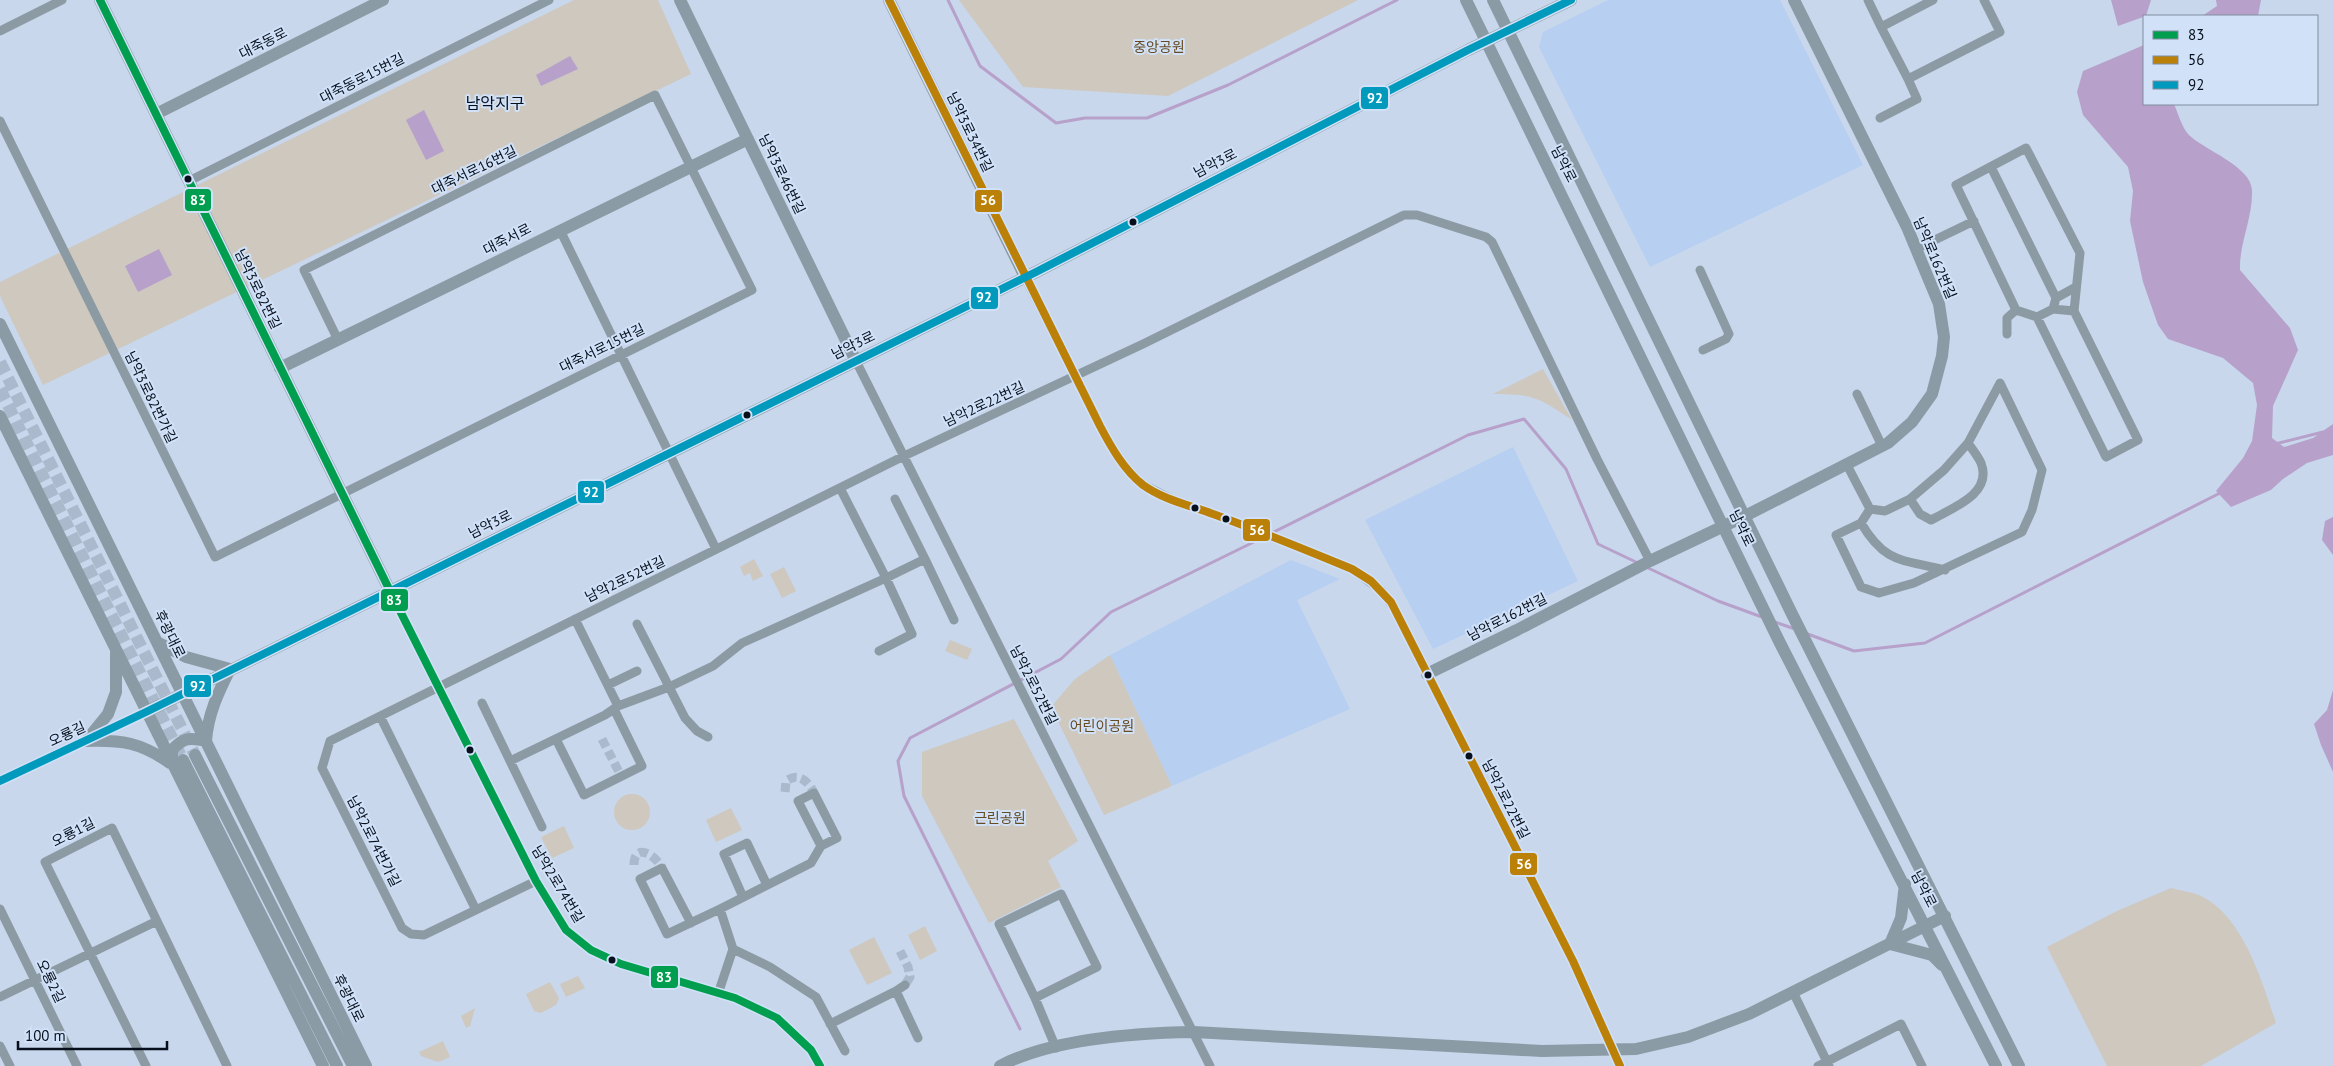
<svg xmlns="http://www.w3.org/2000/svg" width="2333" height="1066" font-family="'PT Sans','Noto Sans KR',sans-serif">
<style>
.built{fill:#b7cff1}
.green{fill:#cec8be}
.water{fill:#b7a1cb}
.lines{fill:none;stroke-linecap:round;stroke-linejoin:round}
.stream{stroke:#b7a1cb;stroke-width:3}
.street-tunnel{stroke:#abb9cd;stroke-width:9;stroke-dasharray:9 4.5;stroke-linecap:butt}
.secondary-tunnel{stroke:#abb9cd;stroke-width:12;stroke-dasharray:12 6;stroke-linecap:butt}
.street{stroke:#8c9ba3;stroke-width:9}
.secondary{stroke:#8b9ba5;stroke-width:12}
.bus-1-casing{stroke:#d0e1f8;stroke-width:11}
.bus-2-casing{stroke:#d0e1f8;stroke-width:11}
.bus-3-casing{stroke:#d0e1f8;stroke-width:11}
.bus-1{stroke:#009e4e;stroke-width:8}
.bus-2{stroke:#bb8007;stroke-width:8}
.bus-3{stroke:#019abc;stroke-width:8}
.bus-dot{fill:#070f1c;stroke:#d0e1f8;stroke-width:2}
.labels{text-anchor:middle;stroke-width:4;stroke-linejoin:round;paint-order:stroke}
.street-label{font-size:14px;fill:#070f1c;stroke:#d0e1f8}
.park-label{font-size:14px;fill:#674c21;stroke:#d0e1f8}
.quarter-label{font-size:16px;fill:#070f1c;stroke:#d0e1f8}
.line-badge{stroke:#d0e1f8;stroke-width:2}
.badge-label{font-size:14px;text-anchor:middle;font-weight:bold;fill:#fff}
</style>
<rect width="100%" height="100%" fill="#c8d7ec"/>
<!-- built -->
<path class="built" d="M1608 0H1780L1863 165 1650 267 1539 47 1543 32Z
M1513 447 1578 581 1433 649 1365 520Z
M1291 560 1340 579 1297 600 1350 709 1172 786 1110 655Z"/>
<!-- green -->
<path class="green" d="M574 0H658L691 74 43 385 0 296V282Z
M959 0H1358L1168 96 1023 87Z
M1543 369 1572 420C1539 398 1534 394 1493 394Z
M754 559 763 576 753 581 750 573 744 576 740 567Z
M784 567 796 591 782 598 770 574Z
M950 640 972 649 967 660 945 651Z
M1110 655 1172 786 1104 815 1051 707 1075 679Z
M1014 719 1078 841 1048 861 1061 887 989 923 922 796V752Z
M614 812a18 18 0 1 1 36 0a18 18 0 1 1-36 0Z
M731 808 742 830 716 842 706 820Z
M564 826 574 848 552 858 541 837Z
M2171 888C2181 891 2193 892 2201 896 2244 917 2262 982 2276 1023L2201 1066H2107L2047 947 2117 911Z
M925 926 937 951 920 960 908 935Z
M874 937 892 973 867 985 849 950Z
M578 976 585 988 566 997 560 984Z
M550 982 559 998 556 1005 541 1013 534 1011 526 994Z
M475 1008 470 1026 466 1028 461 1016Z
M443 1041 450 1057 438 1062 421 1056 419 1052Z"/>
<!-- water -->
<path class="water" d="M2111 0H2151L2146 16 2118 26Z
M2216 0H2261L2258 16H2202L2217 6Z
M2144 45V104H2174C2178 113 2182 128 2189 135 2204 150 2251 166 2252 190 2253 218 2239 243 2240 270L2290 328 2298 350 2273 406 2272 438 2284 447 2313 438 2333 424V455L2307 463 2283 479 2271 490 2231 507 2216 491 2243 458 2252 441 2257 405 2253 383 2223 358 2168 339 2158 325 2143 282 2130 221 2133 191 2128 167 2083 115 2077 92 2083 71Z
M570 56 578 69 541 86 536 75Z
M424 110 444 151 426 160 406 120Z
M159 249 172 275 138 292 125 266Z
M2333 517V555L2322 540 2325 521Z
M2333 690V772L2321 745 2314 724 2327 710Z"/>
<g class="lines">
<!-- stream -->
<path class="stream" d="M948 0 980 66 1056 123 1085 118H1147L1228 85 1397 0
M2275 444 2323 432
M1270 534 1468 435 1524 419 1566 469 1598 544 1638 563
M1646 567 1718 601 1762 617
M1775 622 1795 629
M1805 633 1854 651 1925 643 2222 492
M1020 1029 904 796 898 761 910 738 1061 659 1111 612 1264 537"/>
<!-- street-tunnel -->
<path class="street-tunnel" d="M602 739 621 776
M785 792 786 781C799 772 808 781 814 793
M634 865C634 842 656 855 662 868
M900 951 908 967 910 977 905 985"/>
<!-- secondary-tunnel -->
<path class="secondary-tunnel" d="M0 362 195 755
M0 389 183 760"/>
<!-- street -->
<path class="street" d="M1868 0 1881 27 1933 0
M1881 27 1908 79 2000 32 1984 0
M0 31 62 0
M1880 118 1917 99 1908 79
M0 121 215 557 752 290 655 95 304 270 338 340
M2026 148 2080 253 2074 311 2138 440 2106 457 2037 317 2016 310 1956 185Z
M1991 167 2056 298 2053 309 2037 317
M189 181 549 0
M560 230 716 549
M1916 249 1974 221
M1700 270 1729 334 1726 339 1703 350
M1025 277 1109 443 1127 469 1142 484 1181 504 1211 513 1352 569 1382 591 1397 613 1573 961 1620 1066
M2056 298 2076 287
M2053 309 2074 311
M2007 334V318L2016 310
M856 361 1210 1066
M1857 394 1882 446
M1847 465 1870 509 1861 523 1836 535 1861 587 1879 593 1914 583 2022 532 2032 510 2042 470 2000 383 1968 443 1944 470 1910 499 1885 511 1870 509
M895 499 925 559
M1910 499 1920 514 1931 520C1952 508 1993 494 1981 463 1978 456 1972 449 1968 443
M1861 523C1886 565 1903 559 1945 570
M390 591 536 881 566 930 591 950 621 964 735 998 777 1018 811 1050 820 1066
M575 619 618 706
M637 624 685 718 697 731 708 737
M879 651 912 634 886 578 925 559 954 620
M608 685 637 671
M482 703 542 827
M380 716 476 910
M556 739 584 795 642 766 614 709
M510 761 605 715 618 706 669 687 713 666 742 643 886 578 840 488
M0 781 146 712
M536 881 424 935 411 934 402 928 322 768 330 741 904 456 1143 344 1404 215H1417L1486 237 1492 242 1597 459 1650 561
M743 897 724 854 747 843 767 885
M0 909 77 1066
M691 923 662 868 640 879 667 934 720 909
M733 949 770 967 816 997 845 1051
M896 991 905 985
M1793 992 1829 1066
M718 994 733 949 720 909 811 863 821 846 837 838 814 793 798 801 821 846
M0 997 157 921
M1035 998 1097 967 1061 894 999 924 1035 998 1056 1048
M830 1024 896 991 918 1038
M0 1046 10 1066
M146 1066 45 862 112 828 227 1066
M1818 1066 1901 1024 1922 1066"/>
<!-- secondary -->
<path class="secondary" d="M100 0 390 591
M680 0 856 361
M889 0 1025 277
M1466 0 1780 643 1996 1066
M1493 0 1791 612 2019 1066
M156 114 383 0
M0 324 366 1066
M280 368 748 139
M0 416 323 1066
M157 642 186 657 230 669C218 693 208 714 206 741 189 737 183 738 172 750V764
M1427 674 1517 630 1650 561 1745 516 1888 443 1912 422 1932 394 1942 356 1944 337 1939 304 1907 227 1794 0
M146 712 1036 272 1468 50 1571 0
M86 741 108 714 116 692V653
M86 741C122 740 140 742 170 763
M195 755 353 1066
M183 760 337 1066
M1905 884 1901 918 1890 944 1932 955 1942 965
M1000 1066C1053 1038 1135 1033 1194 1032L1542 1051 1636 1049 1688 1037 1749 1014 1945 916"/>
<!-- bus-1 casing -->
<g class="bus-1-casing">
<path id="bus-1" d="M100 0 390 591 536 881 566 930 591 950 621 964 735 998 777 1018 811 1050 820 1066"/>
</g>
<!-- bus-2 casing -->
<g class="bus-2-casing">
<path id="bus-2" d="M889 0 1100 426C1111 447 1124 470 1143 485 1164 500 1189 505 1213 514 1260 531 1306 550 1352 569L1371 581 1391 602 1573 961 1620 1066"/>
</g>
<!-- bus-3 casing -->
<g class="bus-3-casing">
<path id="bus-3" d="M0 781 146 712 1036 272 1468 50 1571 0"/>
</g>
<!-- bus-1 -->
<use href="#bus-1" class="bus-1"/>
<!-- bus-2 -->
<use href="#bus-2" class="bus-2"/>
<!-- bus-3 -->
<use href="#bus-3" class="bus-3"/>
</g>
<!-- markers -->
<g class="bus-dot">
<circle cx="188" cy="179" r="4.5"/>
<circle cx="1133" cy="222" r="4.5"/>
<circle cx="747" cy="415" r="4.5"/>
<circle cx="1195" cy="508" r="4.5"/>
<circle cx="1226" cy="519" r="4.5"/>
<circle cx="1428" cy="675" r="4.5"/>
<circle cx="470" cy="750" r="4.5"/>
<circle cx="1469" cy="756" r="4.5"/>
<circle cx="612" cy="960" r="4.5"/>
</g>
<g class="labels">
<!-- street labels -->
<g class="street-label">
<text transform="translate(263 43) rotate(-27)" y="5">대죽동로</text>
<text transform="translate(362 78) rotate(-27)" y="5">대죽동로15번길</text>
<text transform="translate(970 132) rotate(64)" y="5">남악3로34번길</text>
<text transform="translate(1215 163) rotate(-27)" y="5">남악3로</text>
<text transform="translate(1564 164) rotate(63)" y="5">남악로</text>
<text transform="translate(474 170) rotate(-26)" y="5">대죽서로16번길</text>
<text transform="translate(782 174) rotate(64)" y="5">남악3로46번길</text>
<text transform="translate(507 239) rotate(-27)" y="5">대죽서로</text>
<text transform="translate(1935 258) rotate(67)" y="5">남악로162번길</text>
<text transform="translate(258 289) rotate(64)" y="5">남악3로82번길</text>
<text transform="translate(853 345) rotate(-26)" y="5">남악3로</text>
<text transform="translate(602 348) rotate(-26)" y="5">대죽서로15번길</text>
<text transform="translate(151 397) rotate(64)" y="5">남악3로82번가길</text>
<text transform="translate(984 404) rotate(-25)" y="5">남악2로22번길</text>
<text transform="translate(490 524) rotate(-26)" y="5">남악3로</text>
<text transform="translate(1742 528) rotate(64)" y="5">남악로</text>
<text transform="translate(625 579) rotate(-26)" y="5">남악2로52번길</text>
<text transform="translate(1507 617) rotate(-27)" y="5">남악로162번길</text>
<text transform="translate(170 634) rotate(64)" y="5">후광대로</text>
<text transform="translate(1034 685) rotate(63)" y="5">남악2로52번길</text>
<text transform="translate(67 734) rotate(-25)" y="5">오룡길</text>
<text transform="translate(1506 799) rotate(63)" y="5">남악2로22번길</text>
<text transform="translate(73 832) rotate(-27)" y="5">오룡1길</text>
<text transform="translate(374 841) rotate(63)" y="5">남악2로74번가길</text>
<text transform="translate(558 884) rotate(59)" y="5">남악2로74번길</text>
<text transform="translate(1924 889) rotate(63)" y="5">남악로</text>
<text transform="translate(51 981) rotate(64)" y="5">오룡2길</text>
<text transform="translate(349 998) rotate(64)" y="5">후광대로</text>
</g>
<!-- park labels -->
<g class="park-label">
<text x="1159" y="52">중앙공원</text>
<text x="1102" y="731">어린이공원</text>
<text x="1000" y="823">근린공원</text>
</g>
<!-- quarter labels -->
<g class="quarter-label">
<text x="495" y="109">남악지구</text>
</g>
</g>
<g class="line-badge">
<rect x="1360" y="86" width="29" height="24" rx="5" fill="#019abc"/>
<rect x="184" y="188" width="28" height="24" rx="5" fill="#009e4e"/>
<rect x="974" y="189" width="29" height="24" rx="5" fill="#bb8007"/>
<rect x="970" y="286" width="29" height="24" rx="5" fill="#019abc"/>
<rect x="577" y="480" width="28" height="24" rx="5" fill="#019abc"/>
<rect x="1242" y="518" width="29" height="24" rx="5" fill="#bb8007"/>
<rect x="380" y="588" width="29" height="24" rx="5" fill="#009e4e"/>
<rect x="183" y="674" width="29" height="24" rx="5" fill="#019abc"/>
<rect x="1509" y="852" width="29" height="24" rx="5" fill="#bb8007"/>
<rect x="650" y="965" width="29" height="24" rx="5" fill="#009e4e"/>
</g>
<g class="badge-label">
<text x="1375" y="103">92</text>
<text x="198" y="205">83</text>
<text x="988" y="205">56</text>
<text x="984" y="302">92</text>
<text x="591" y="497">92</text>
<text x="1257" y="535">56</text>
<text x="394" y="605">83</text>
<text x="198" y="691">92</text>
<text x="1524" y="869">56</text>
<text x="664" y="982">83</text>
</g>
<!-- legend -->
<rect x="2143" y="15" width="175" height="90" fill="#d0e1f8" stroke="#808da0"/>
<rect x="2153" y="31" width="25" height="8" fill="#009e4e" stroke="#808da0"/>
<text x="2188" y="40" font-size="15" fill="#070f1c">83</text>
<rect x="2153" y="56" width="25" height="8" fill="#bb8007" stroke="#808da0"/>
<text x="2188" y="65" font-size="15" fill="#070f1c">56</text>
<rect x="2153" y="81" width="25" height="8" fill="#019abc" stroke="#808da0"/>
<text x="2188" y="90" font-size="15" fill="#070f1c">92</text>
<!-- scale -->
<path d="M18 1041v8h149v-8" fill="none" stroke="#070f1c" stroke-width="2.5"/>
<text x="25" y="1041" font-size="15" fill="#070f1c" stroke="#d0e1f8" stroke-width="4" paint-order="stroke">100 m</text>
</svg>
